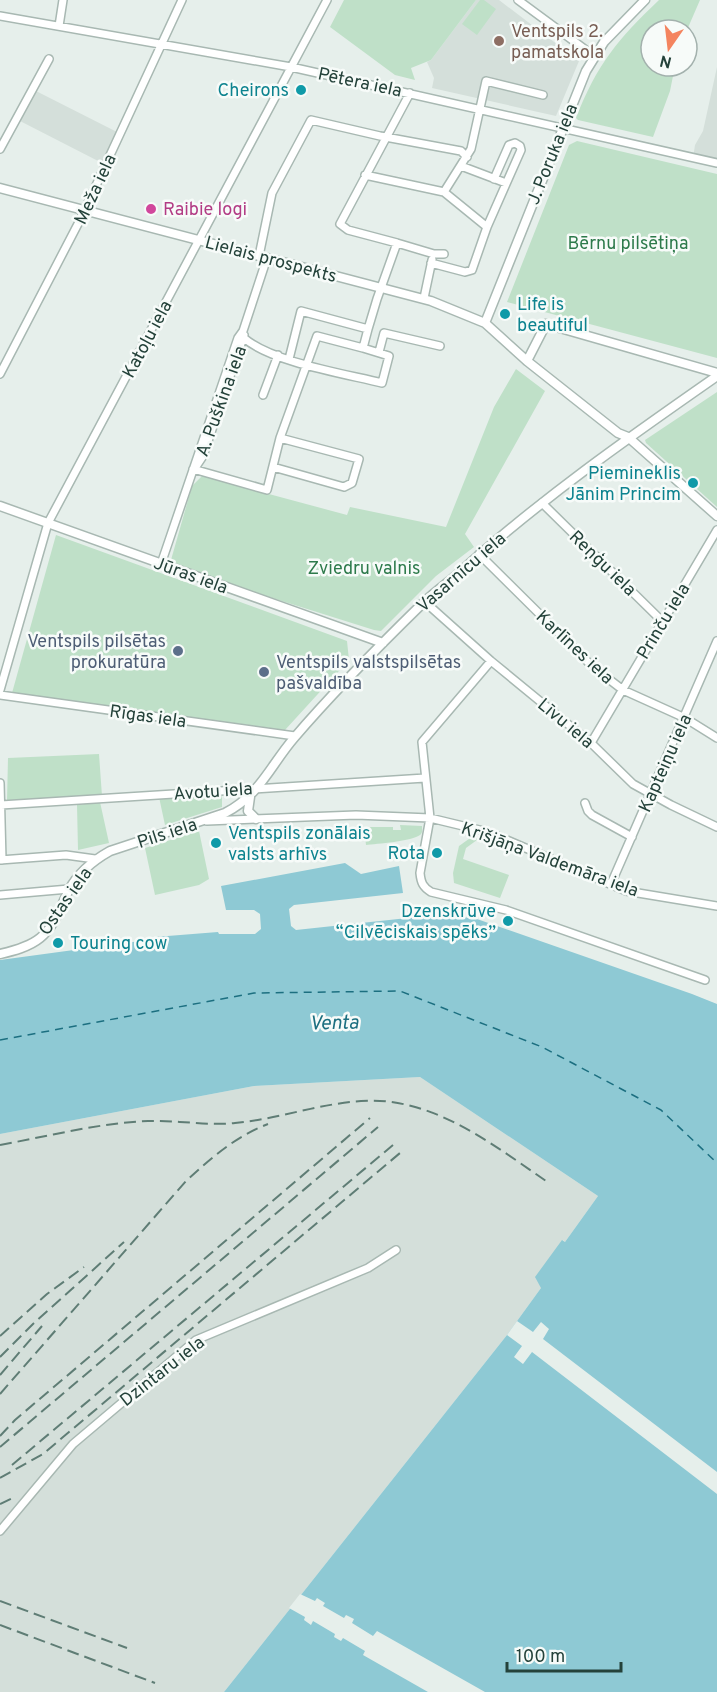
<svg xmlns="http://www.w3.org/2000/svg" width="717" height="1692" font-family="Overpass,sans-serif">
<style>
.built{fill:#d4dfda}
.green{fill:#bfe0c8}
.water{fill:#8ec9d4}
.pier{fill:#e6efeb}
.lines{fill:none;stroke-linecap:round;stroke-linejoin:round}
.ferry{stroke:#1c6f80;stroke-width:1.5;stroke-dasharray:8 6;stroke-linecap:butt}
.minor-casing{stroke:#a8b8b2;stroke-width:10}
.tertiary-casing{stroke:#a8b8b2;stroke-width:11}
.minor{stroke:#fff;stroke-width:7}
.tertiary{stroke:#fff;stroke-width:8}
.rail{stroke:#5f7d75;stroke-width:2;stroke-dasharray:12 6;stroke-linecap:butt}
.education-dot{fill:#8d6e63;stroke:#f7fbf9;stroke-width:2}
.culture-dot{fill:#0f9aa8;stroke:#f7fbf9;stroke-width:2}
.hotel-dot{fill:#d1479c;stroke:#f7fbf9;stroke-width:2}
.service-dot{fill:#5c6f8a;stroke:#f7fbf9;stroke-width:2}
.labels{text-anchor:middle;stroke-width:5;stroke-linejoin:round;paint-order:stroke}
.education-label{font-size:18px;fill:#785e54;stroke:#f7fbf9;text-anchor:start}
.street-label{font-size:18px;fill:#24423a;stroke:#f7fbf9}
.culture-label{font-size:18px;fill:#0d838f;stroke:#f7fbf9;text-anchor:end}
.hotel-label{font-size:18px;fill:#b23c85;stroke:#f7fbf9;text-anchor:start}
.park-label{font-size:18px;fill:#2d7a4b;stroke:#f7fbf9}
.service-label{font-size:18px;fill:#4e5e75;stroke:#f7fbf9;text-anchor:end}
.water-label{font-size:20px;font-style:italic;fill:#1c6f80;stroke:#f7fbf9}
</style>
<rect width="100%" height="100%" fill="#e6efeb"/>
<!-- built -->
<path class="built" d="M476 0H499L579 61 556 116 432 88 434 78 427 62 431 60Z
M717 67V163L693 158 695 145 703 131Z
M36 91 117 132 102 163 20 121Z
M420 1077 598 1196 565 1242 563 1240 541 1288 507 1335 224 1692H0V1134L254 1086Z"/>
<!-- green -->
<path class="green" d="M344 0H476L431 60 411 68 415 80 395 75 330 27Z
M480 0H484L496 9 477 35 462 24Z
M659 0H700L687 30H651V66H675L670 91 653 137 578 120 576 118C597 64 618 39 659 0Z
M577 141 717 174V358L507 302 569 145Z
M516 369 545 391 465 534 474 547 436 576 381 631 374 630 215 580 169 562 171 560 192 486 202 476 347 515 350 507 446 527 494 407Z
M717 392V507L646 443 645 440Z
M56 535 347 641 349 660 285 730 12 693Z
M99 754 102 796 7 801 8 758Z
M222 792V807L165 825 159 797Z
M100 802 109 843 78 850 77 805Z
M400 825 422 826C422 830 423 833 420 835 413 841 376 844 366 845L364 827H393V830H401Z
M199 831 209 879 199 885 155 895 145 848Z
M473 836 477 838V840L466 848 463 859 509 875 500 898 454 883 453 873 459 846Z"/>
<!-- water -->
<path class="water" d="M345 863 361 874 399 866 403 893 294 905 289 909 291 926 296 930 417 917 418 914 474 918 692 994 717 1004V1692H224L507 1335 541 1288 535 1277 562 1240 565 1242 598 1196 420 1077 254 1086 0 1134V960L155 939V937L218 932 219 934H255L261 929 260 914 254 910H226L221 886Z"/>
<!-- pier -->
<path class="pier" d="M517 1321 533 1332 541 1322 549 1329 543 1339 717 1472V1494L532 1352 523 1364 514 1357 522 1346 507 1335Z
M300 1594 315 1601 317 1598 325 1603 323 1606 344 1618 346 1615 354 1619 352 1623 373 1636 377 1631 485 1692H428L363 1655 365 1651 343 1638 341 1641 334 1637 335 1634 313 1621 311 1625 304 1620 305 1617 289 1608Z"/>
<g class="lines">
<!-- ferry -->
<path class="ferry" d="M0 1040 254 993 400 991 542 1047 661 1110 717 1163"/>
<!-- minor casing -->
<g class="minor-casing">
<path id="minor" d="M518 0 594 56
M0 16 291 67 717 163
M59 26 63 0
M0 149 49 59
M461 166 506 183
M365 175 444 192 487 227
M444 192 471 149 486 81 543 95
M397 243 434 254H444
M259 256 272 193 311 120 380 136 461 151 467 157
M431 263 465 272 472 270 487 227 521 150 520 146 515 143 509 145 494 179
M424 298 432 260
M244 338C271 362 346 374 382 383L389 356 363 348
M379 352 384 333 440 346
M289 359 301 311 368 329 377 299 397 243 348 230 340 224 410 93
M0 374 80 220 182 0
M263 395 278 355
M197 465 203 456 244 335
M273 467 344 487 352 483 359 459 280 438
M193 469 267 490 280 438 317 336 363 348 368 329
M542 503 663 622
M479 554 593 667 623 690 685 718 717 738
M161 564 238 338 243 331 267 258
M425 602 491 661 591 743 633 784 671 805 717 827
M491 661 422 742 430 818 420 873C421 883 423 887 431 892L506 910 705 980
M0 690 48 523 327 0
M0 695 295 736
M591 743 717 530
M0 783 2 860
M585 803 588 811 592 815 632 837
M1 805 425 778
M207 821 356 815 430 818 488 832 626 891 717 906
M0 860 66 855 95 859
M611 884 717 641
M0 895 69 889
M0 1531 73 1444 196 1340 368 1268 396 1250"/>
</g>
<!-- tertiary casing -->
<g class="tertiary-casing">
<path id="tertiary" d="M0 188 431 301 485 323 527 361 618 433 628 437 717 516
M485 323 586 71 604 42 645 0
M527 361 546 324 717 373
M0 506 383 643
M250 797 248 811 256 819
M0 954C13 951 29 947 40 938 56 925 60 907 69 890 78 873 94 860 110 851L225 813C260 795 270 766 294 738 334 691 379 646 423 603 434 593 446 584 458 574 538 501 628 438 717 376"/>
</g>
<!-- minor -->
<use href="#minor" class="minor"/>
<!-- tertiary -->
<use href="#tertiary" class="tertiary"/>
<!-- rail -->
<path class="rail" d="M0 1145C49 1136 99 1123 148 1121 177 1120 207 1126 235 1123 278 1119 318 1104 361 1101 433 1096 493 1145 549 1183
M0 1336 47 1294 84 1267
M0 1357 33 1324 124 1242
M0 1375 42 1326
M0 1394 186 1181C211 1158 236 1136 268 1124
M0 1436 15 1420 370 1118
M0 1447 378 1127
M12 1465 393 1145
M0 1478 43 1454 400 1153
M0 1504 15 1497
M0 1601 127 1648
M0 1625 155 1683"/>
</g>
<!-- markers -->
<circle class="education-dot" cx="499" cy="41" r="6"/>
<g class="culture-dot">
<circle cx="301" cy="90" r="6"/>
<circle cx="505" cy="314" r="6"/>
<circle cx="693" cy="483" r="6"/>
<circle cx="216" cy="843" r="6"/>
<circle cx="437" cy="853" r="6"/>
<circle cx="508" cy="921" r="6"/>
<circle cx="58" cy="943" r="6"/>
</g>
<circle class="hotel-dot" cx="151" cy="209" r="6"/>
<g class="service-dot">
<circle cx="178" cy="651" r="6"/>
<circle cx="264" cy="672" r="6"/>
</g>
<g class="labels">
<!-- education labels -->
<g class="education-label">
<text x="511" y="37">Ventspils 2.<tspan x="511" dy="21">pamatskola</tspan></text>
</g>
<!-- street labels -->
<g class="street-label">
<text transform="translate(360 82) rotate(12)" y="6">Pētera iela</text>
<text transform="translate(552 154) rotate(-68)" y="6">J. Poruka iela</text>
<text transform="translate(95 189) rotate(-65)" y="6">Meža iela</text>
<text transform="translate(271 259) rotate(15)" y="6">Lielais prospekts</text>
<text transform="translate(147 339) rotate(-62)" y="6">Katoļu iela</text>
<text transform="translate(221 401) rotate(-70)" y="6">A. Puškina iela</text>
<text transform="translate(603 563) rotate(44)" y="6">Reņģu iela</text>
<text transform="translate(461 572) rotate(-41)" y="6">Vasarnīcu iela</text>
<text transform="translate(191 575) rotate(20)" y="6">Jūras iela</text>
<text transform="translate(663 621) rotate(-59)" y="6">Prinču iela</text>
<text transform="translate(575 647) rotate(43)" y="6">Karlīnes iela</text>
<text transform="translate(148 716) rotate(8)" y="6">Rīgas iela</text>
<text transform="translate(566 723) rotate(40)" y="6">Līvu iela</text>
<text transform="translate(665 763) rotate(-66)" y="6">Kapteiņu iela</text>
<text transform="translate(213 791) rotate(-4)" y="6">Avotu iela</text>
<text transform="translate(167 833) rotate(-18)" y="6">Pils iela</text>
<text transform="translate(550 859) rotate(20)" y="6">Krišjāņa Valdemāra iela</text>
<text transform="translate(65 901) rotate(-55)" y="6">Ostas iela</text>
<text transform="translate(162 1371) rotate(-38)" y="6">Dzintaru iela</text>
</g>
<!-- culture labels -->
<g class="culture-label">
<text x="289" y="96">Cheirons</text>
<text x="517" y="310" text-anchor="start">Life is<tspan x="517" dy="21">beautiful</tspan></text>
<text x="681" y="479">Piemineklis<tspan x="681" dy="21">Jānim Princim</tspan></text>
<text x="228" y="839" text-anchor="start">Ventspils zonālais<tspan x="228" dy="21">valsts arhīvs</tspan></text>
<text x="425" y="859">Rota</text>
<text x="496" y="917">Dzenskrūve<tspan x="496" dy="21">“Cilvēciskais spēks”</tspan></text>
<text x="70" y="949" text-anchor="start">Touring cow</text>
</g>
<!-- hotel labels -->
<g class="hotel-label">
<text x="163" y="215">Raibie logi</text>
</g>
<!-- park labels -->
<g class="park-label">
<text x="628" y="249">Bērnu pilsētiņa</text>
<text x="364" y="574">Zviedru valnis</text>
</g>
<!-- service labels -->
<g class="service-label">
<text x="166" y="647">Ventspils pilsētas<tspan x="166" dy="21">prokuratūra</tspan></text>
<text x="276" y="668" text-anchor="start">Ventspils valstspilsētas<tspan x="276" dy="21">pašvaldība</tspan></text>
</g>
<!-- water labels -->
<g class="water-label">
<text transform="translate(334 1022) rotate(-1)" y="7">Venta</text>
</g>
</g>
<!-- north arrow -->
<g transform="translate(669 48) rotate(194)"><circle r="28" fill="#f7fbf9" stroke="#a3b1ad" stroke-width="1.5"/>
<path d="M0-4.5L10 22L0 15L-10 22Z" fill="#f4845f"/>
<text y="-9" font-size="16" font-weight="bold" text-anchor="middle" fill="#24423a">N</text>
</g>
<!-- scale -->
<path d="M507 1662v9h114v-9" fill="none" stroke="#24423a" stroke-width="3"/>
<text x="516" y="1662" font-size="18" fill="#24423a" stroke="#f7fbf9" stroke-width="4.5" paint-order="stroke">100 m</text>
</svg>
